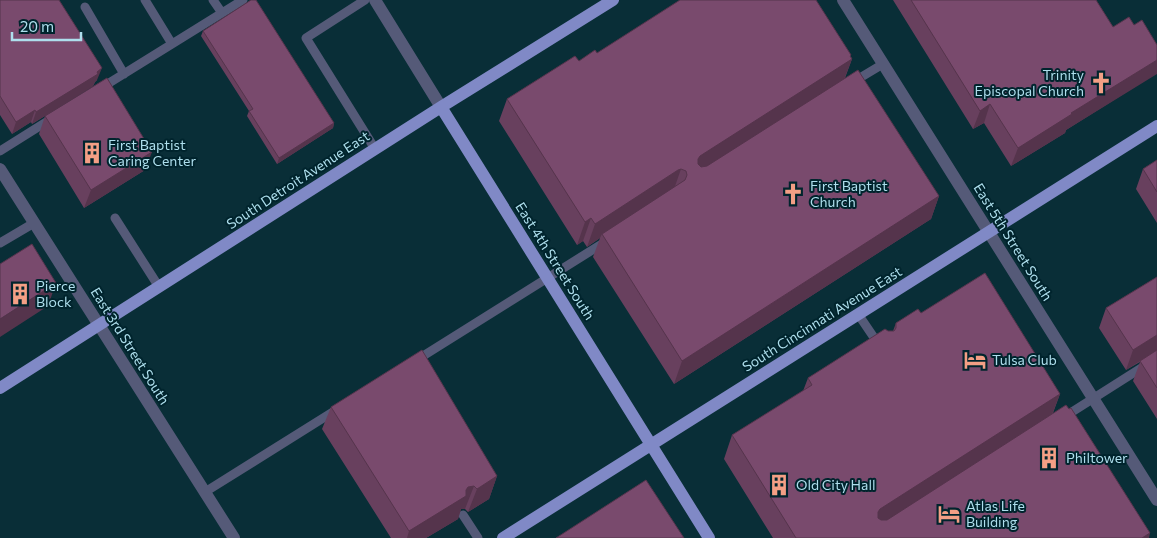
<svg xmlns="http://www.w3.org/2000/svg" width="1157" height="538" font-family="Commissioner,sans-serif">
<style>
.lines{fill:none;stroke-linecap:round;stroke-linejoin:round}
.service{stroke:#555a78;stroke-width:9}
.tertiary{stroke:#555a78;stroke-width:12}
.primary{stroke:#8089c6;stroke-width:12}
.wall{fill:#68405e}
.shaded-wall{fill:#55344c}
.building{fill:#794a6d;stroke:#55344c}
.labels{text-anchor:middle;stroke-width:4;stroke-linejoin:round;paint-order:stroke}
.poi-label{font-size:14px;fill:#aedfed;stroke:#00242d;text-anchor:start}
.street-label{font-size:14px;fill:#aedfed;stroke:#00242d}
</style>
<rect width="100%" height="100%" fill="#092e37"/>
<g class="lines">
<!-- service -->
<path class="service" d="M145 0 172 44
M213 0 222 13
M365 0 306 38 375 149
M85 7 124 74
M853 82 883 64
M101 88 243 0
M0 151 51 119
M115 218 159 287
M0 243 34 223
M858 314 879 345
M415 361 605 242
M1064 417 1157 358
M205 492 336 410
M463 515 478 538"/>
<!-- tertiary -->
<path class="tertiary" d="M375 0 441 107
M843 0 1157 500
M0 169 234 538"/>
<!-- primary -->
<path class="primary" d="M441 107 709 538
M0 388 441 107 613 0
M503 538 1157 126"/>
</g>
<!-- wall -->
<path class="wall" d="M0 0 97 80 95 82 93 86 32 124 31 122 12 134 0 115Z
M893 0H1096L1113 27 1157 60V73L1066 130 1065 133 1011 166 984 123 973 129Z
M203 31 334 123 333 128 277 164 247 116 249 111 201 36Z
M597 53 851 57 852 59 845 78 939 196 931 219 674 384 593 257 600 238 587 247 583 241 577 245 499 121 507 99 579 61Z
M45 116 145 170 84 208 39 134Z
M1157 160V223L1136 189 1143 169Z
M1157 277V419L1133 381 1140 362 1126 370 1099 328 1106 308Z
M921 313 1060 394 1053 413 1149 538H773L724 459 732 435 803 391 808 378 888 331H893L896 323Z
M331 407 497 476 489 499 468 512 465 509H461L458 519 426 538H391L322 429Z"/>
<!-- shaded-wall -->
<path class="shaded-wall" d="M851 55 849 61 852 59 843 82 689 182 698 159 700 156Z
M1157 60V74L1066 130 1065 133 1011 166 1018 148 1071 113Z
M102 68 97 80 95 82 93 86 32 124 36 112Z
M990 104 984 123 973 129 980 111Z
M35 110 31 122 12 134 16 122Z
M334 123 333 128 277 164 279 158Z
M152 152 145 170 84 208 91 190Z
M681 169 673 192 602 234 600 238 587 247 595 224 678 170Z
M939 196 931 219 674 384 682 361Z
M591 218 583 241 577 245 585 222Z
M56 283 48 306 0 337V319Z
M1157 335V352H1154L1126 370 1133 350Z
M1060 394 1051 417 872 533 878 512 880 509Z
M497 476 489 499 468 512 477 489Z
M474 486 465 509H461L458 519 426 538H407L409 531 466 490 468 487Z
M1150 533 1149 538H1142Z"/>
<!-- building -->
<path class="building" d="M0 0H59L102 68 97 72 98 74 36 112 35 110 16 122 0 96Z
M251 0H256L334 123 279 158 249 111 253 109 203 31Z
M680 0H816L851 55 850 56 852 59 700 156 698 159V164L701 167 707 166 858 70 939 196 682 361 602 234 685 180 687 175 686 171 681 169 678 170 595 224 591 218 585 222 507 99 575 56 579 61 595 50 597 53Z
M911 0H1096L1113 27 1129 17 1134 25 1142 20 1157 45V60L1071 113 1072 114 1018 148 990 104 980 111Z
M107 78 152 152 91 190 45 116Z
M1157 160V192L1143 169Z
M32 244 56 283 0 319V264Z
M985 273 1060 394 880 509 878 512V518L881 520H887L1066 405 1069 409 1071 408 1150 533 1142 538H796L732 435 812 385 808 378 885 329 888 331H894L896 328V323L918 309 921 313Z
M1157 277V335L1133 350 1106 308Z
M422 350 497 476 477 489 474 486 468 487 466 490V496L409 531 331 407Z
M1157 350V388L1140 361Z
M646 480 684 538H556Z"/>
<!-- icons -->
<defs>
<g id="church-bare" transform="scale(1.725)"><path d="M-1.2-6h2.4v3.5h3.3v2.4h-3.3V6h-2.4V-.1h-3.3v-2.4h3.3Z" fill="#f39f85" stroke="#00242d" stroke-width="2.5" paint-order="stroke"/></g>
<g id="building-bare" transform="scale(1.725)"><path d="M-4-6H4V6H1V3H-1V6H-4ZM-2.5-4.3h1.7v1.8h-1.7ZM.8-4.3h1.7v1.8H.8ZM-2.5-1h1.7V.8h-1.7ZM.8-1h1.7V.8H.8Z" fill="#f39f85" stroke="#00242d" stroke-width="2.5" paint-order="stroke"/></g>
<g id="hotel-bare" transform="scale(1.725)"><path d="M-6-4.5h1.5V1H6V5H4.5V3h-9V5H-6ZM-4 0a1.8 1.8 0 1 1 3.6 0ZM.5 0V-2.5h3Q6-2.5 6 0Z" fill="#f39f85" stroke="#00242d" stroke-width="2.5" paint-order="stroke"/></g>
</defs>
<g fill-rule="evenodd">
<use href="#church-bare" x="1101" y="83"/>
<use href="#building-bare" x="92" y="153"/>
<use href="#church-bare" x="793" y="194"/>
<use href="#building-bare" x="20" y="294"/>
<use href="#hotel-bare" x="975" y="360"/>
<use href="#building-bare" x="1049" y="458"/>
<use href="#building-bare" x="779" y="485"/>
<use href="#hotel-bare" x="949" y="514"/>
</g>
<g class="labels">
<!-- poi labels -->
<g class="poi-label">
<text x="1084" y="80" text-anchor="end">Trinity<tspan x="1084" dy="16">Episcopal Church</tspan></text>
<text x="108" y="150">First Baptist<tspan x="108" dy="16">Caring Center</tspan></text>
<text x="810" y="191">First Baptist<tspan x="810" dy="16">Church</tspan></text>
<text x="36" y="291">Pierce<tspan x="36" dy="16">Block</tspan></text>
<text x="992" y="365">Tulsa Club</text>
<text x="1066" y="463">Philtower</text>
<text x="796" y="490">Old City Hall</text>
<text x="966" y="511">Atlas Life<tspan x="966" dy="16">Building</tspan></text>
</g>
<!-- street labels -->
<g class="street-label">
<text transform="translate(298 180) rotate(-33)" y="5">South Detroit Avenue East</text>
<text transform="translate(1013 242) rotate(58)" y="5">East 5th Street South</text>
<text transform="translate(555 261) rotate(58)" y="5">East 4th Street South</text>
<text transform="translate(822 319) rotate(-32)" y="5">South Cincinnati Avenue East</text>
<text transform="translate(130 346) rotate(58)" y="5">East 3rd Street South</text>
</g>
</g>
<!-- scale -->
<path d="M12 32v8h69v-8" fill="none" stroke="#aedfed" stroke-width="2.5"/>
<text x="20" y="32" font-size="15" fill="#aedfed" stroke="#00242d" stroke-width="4" paint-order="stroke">20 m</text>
</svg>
